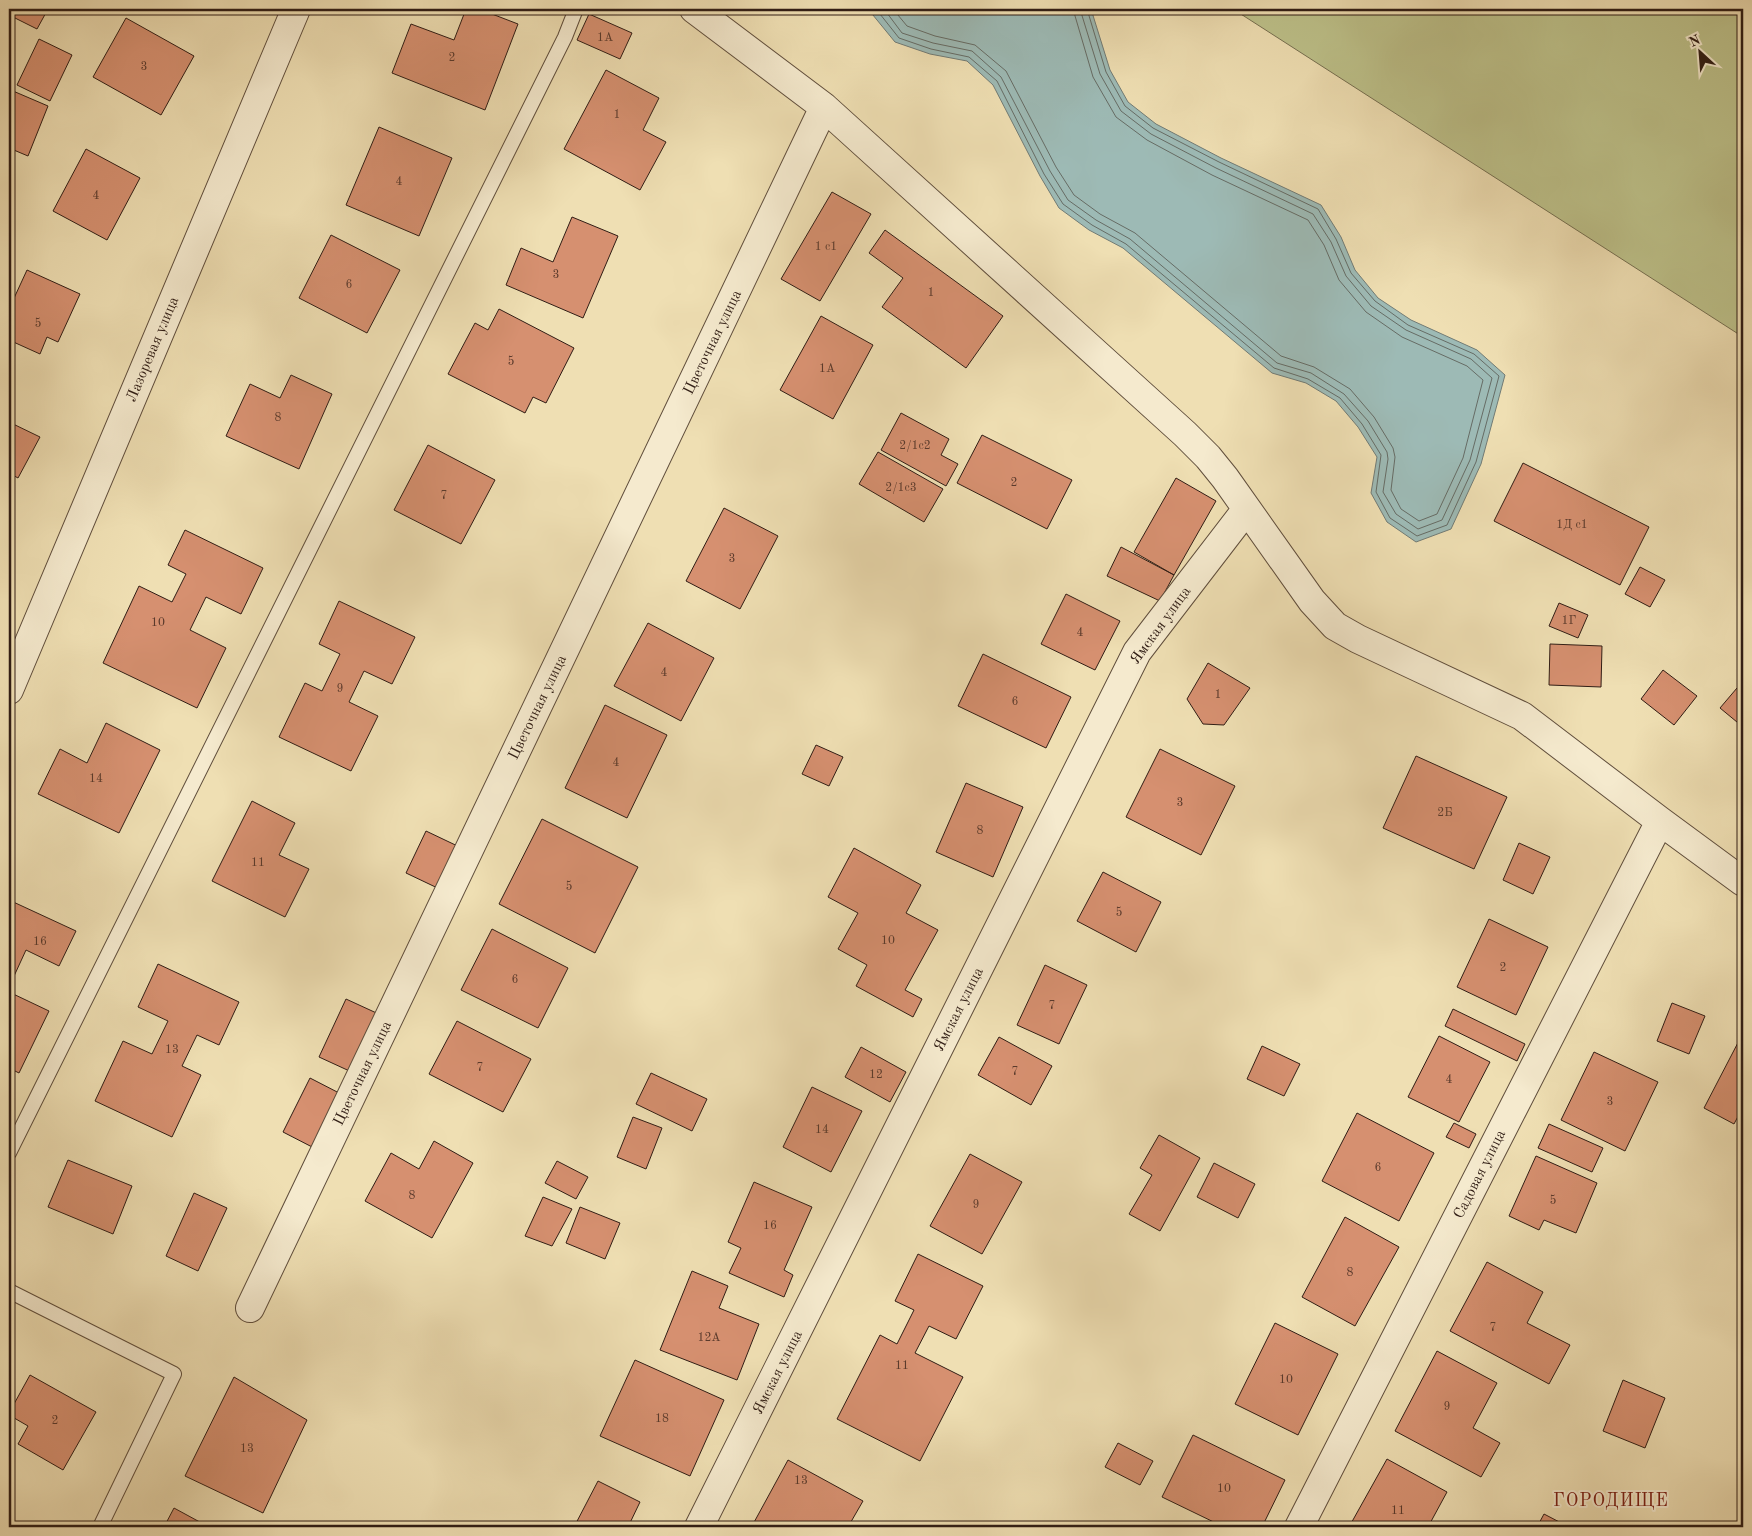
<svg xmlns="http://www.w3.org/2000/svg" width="1752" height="1536" font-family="'Old Standard TT',serif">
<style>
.green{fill:#bdc18a;stroke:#766f50}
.water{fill:#9dbab5;stroke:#717b75}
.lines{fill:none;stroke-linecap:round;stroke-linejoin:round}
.shore{stroke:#666c65;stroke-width:1}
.building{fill:#d69070;stroke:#301d15}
.service-casing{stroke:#604e3c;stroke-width:16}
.minor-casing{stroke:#604e3c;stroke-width:30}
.service{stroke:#f5eace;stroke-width:14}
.minor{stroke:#f5eace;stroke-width:28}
.labels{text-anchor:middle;stroke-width:4;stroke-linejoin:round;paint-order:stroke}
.number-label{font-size:12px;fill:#5a3a2c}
.street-label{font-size:15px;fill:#301d15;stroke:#f5eace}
.quarter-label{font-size:18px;letter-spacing:1px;fill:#7a1f14;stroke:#f5eace}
</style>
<rect width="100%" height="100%" fill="#efdfb3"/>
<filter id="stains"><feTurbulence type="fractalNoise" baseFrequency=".004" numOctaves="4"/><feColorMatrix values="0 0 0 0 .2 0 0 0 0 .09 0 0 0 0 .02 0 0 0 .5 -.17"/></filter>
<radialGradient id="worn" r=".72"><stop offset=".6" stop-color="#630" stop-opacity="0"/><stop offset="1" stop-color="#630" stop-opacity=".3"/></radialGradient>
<!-- green -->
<path class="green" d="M1233 9H1743V337Z"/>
<!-- water -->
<path class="water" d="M868 9H1091L1110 70 1128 102 1156 124 1221 158 1321 205 1341 237 1355 270 1378 298 1411 320 1477 350 1505 375 1481 464 1451 529 1416 542 1387 522 1371 493 1377 457 1358 427 1336 401 1306 383 1272 373 1123 248 1089 230 1059 208 1040 176 993 85 967 61 930 54 895 42Z"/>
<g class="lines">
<!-- shore -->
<path class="shore" d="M876 9 899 38 931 49 969 57 997 81 1044 174 1063 204 1092 225 1126 244 1274 368 1308 379 1340 398 1362 424 1381 455 1376 492 1390 518 1417 536 1447 525 1476 462 1499 376 1474 354 1408 325 1375 301 1351 273 1336 239 1318 209 1219 162 1153 128 1125 106 1106 72 1087 9
M884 9 902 33 933 43 972 51 1001 77 1050 171 1068 200 1096 220 1130 239 1277 363 1311 373 1344 394 1368 421 1387 452 1388 459 1383 492 1396 514 1418 529 1442 520 1470 460 1492 378 1471 359 1406 330 1371 306 1346 276 1331 242 1313 214 1216 168 1151 134 1121 111 1100 74 1080 9
M893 9 907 26 935 36 975 45 1006 71 1056 167 1074 195 1100 214 1135 233 1281 356 1314 367 1350 389 1374 417 1393 448 1395 457 1391 490 1401 509 1419 521 1437 514 1463 458 1483 380 1467 366 1402 337 1366 312 1339 280 1324 245 1308 220 1212 175 1147 140 1116 117 1093 77 1073 9"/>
</g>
<!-- building -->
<path class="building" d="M9 9H48L37 29 9 15Z
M466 9H479L518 24 485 110 392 73 411 24 454 40Z
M589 14 632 33 620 59 577 40Z
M126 18 194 56 161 115 93 77Z
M39 39 72 55 50 101 17 85Z
M606 70 659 98 643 130 666 142 640 190 564 149Z
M13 91 48 106 28 156 9 148V103Z
M379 127 452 158 419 236 346 205Z
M86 149 140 178 107 240 53 211Z
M832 192 871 214 820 301 781 279Z
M572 217 618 236 583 318 506 285 521 248 553 262Z
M885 230 1003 316 966 368 882 307 903 278 869 253Z
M331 235 400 270 367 333 299 298Z
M27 270 80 294 58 342 47 337 40 354 9 340V309Z
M499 309 574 348 546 403 533 397 525 413 448 374 475 323 488 330Z
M821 316 873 345 833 419 780 390Z
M291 375 332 394 299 469 226 436 250 384 280 398Z
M901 413 949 439 941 455 958 464 946 486 881 450Z
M9 422 40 437 18 478 9 473Z
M982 435 1072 480 1047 529 957 483Z
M428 445 495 480 461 544 394 510Z
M878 452 943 489 924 522 859 484Z
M1523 463 1649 527 1620 585 1494 521Z
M1176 478 1216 501 1174 575 1134 552Z
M724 508 778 536 740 609 686 581Z
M185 530 263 568 241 614 206 597 190 630 226 648 197 708 103 663 139 586 172 602 186 574 168 565Z
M1121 547 1174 575 1160 601 1107 576Z
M1640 567 1665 580 1650 607 1625 594Z
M1066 594 1120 621 1095 670 1041 644Z
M339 601 415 637 392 684 364 671 349 702 378 716 351 771 279 737 305 683 322 691 340 654 319 644Z
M1559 603 1588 615 1578 638 1549 626Z
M648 623 714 658 681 721 614 686Z
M1550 644 1602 646 1601 687 1549 685Z
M983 654 1071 697 1046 748 958 706Z
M1208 663 1250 688 1224 725 1203 724 1187 699Z
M1663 670 1697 696 1674 725 1641 699Z
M1737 688 1743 693V727L1720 708Z
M605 705 667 735 627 818 565 788Z
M106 723 160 750 119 833 38 794 60 749 87 763Z
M816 745 843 757 829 786 802 774Z
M1160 749 1235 786 1201 855 1126 817Z
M1416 756 1507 797 1474 869 1383 828Z
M966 783 1023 807 993 877 936 852Z
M252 801 295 823 279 855 309 869 285 917 212 881Z
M542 819 638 867 595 953 499 904Z
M426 831 468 851 448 893 406 873Z
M1519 843 1550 857 1533 894 1503 880Z
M854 848 921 885 906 913 938 930 905 990 922 999 913 1017 856 986 867 965 838 949 858 913 828 897Z
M1103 872 1161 902 1136 952 1077 921Z
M9 900 76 931 59 966 26 950 9 987Z
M1489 919 1548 947 1516 1015 1457 987Z
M492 929 568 968 538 1028 461 990Z
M158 964 239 1002 219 1045 197 1035 182 1066 201 1075 172 1137 95 1101 123 1041 152 1054 168 1021 138 1007Z
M1045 965 1087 985 1059 1044 1017 1025Z
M9 992 49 1011 19 1073 9 1068Z
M346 999 383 1016 356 1074 319 1057Z
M1672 1003 1705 1016 1689 1054 1657 1041Z
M1453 1009 1525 1044 1517 1061 1445 1026Z
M457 1021 531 1059 503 1112 429 1074Z
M1743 1033V1107L1734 1124 1704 1108Z
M1439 1036 1490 1062 1459 1122 1408 1097Z
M999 1037 1052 1066 1031 1105 978 1075Z
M1262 1046 1300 1064 1284 1096 1247 1079Z
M861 1047 906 1072 890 1102 845 1077Z
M1594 1052 1658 1082 1625 1151 1561 1120Z
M651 1073 707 1099 692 1131 636 1104Z
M310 1078 343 1095 316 1149 283 1132Z
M812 1087 862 1111 831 1172 783 1147Z
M1357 1113 1434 1153 1399 1221 1322 1181Z
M633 1117 662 1128 646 1169 617 1157Z
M1454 1123 1476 1134 1469 1148 1446 1137Z
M1549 1124 1603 1148 1592 1172 1538 1148Z
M1159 1135 1200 1158 1160 1231 1129 1214 1152 1175 1140 1168Z
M434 1141 473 1163 432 1238 365 1201 391 1153 419 1169Z
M970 1154 1022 1182 982 1254 930 1226Z
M1536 1156 1597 1183 1576 1233 1544 1220 1539 1230 1509 1216Z
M68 1160 132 1186 113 1234 48 1207Z
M557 1161 588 1177 576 1199 545 1183Z
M1214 1163 1255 1184 1238 1218 1197 1197Z
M754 1182 812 1207 784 1270 793 1275 784 1297 729 1273 741 1248 728 1242Z
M194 1193 227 1208 198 1271 166 1256Z
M543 1197 572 1209 552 1246 525 1236Z
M580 1207 620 1223 605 1259 566 1243Z
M1345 1217 1399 1247 1355 1326 1302 1297Z
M918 1254 983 1286 956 1339 929 1326 915 1353 963 1377 920 1461 837 1419 880 1335 897 1344 914 1310 895 1301Z
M1487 1262 1543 1292 1527 1323 1570 1345 1549 1384 1450 1331Z
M692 1271 728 1286 719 1308 759 1324 737 1380 660 1350Z
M1275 1323 1338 1354 1298 1435 1235 1404Z
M1437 1351 1497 1383 1473 1428 1500 1443 1481 1477 1395 1431Z
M635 1360 724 1400 690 1476 600 1436Z
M30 1375 96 1412 63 1470 18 1444 28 1426 9 1415V1413Z
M234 1377 307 1420 263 1513 185 1476Z
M1623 1380 1665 1398 1645 1448 1603 1431Z
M1193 1435 1285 1480 1262 1527H1224L1162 1497Z
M1118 1443 1153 1461 1140 1485 1105 1467Z
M1387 1459 1447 1492 1428 1527H1349Z
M788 1460 863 1501 848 1527 752 1526Z
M598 1481 640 1502 628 1527H574Z
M174 1508 209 1527H164Z
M1544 1514 1569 1527H1537Z"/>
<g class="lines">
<!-- service casing -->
<g class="service-casing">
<path id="service" d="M9 1153 565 37 576 9
M9 1291 174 1374 100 1527"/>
</g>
<!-- minor casing -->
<g class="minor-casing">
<path id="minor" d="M694 9 824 107 1185 434 1208 457 1225 478 1312 601 1335 626 1358 639 1522 716 1660 821 1743 882
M9 690 296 9
M250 1308 824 107
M699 1527 1137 652 1246 510
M1299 1527 1660 821"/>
</g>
<!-- service -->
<use href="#service" class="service"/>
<!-- minor -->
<use href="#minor" class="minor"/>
</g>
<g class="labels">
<!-- number labels -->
<g class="number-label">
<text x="605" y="41">1А</text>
<text x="452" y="61">2</text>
<text x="144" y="70">3</text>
<text x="617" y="118">1</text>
<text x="399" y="185">4</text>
<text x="96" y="199">4</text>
<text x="826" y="250">1 с1</text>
<text x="556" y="278">3</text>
<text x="349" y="288">6</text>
<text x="931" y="296">1</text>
<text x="38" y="327">5</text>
<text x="511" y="365">5</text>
<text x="827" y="372">1А</text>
<text x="278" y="421">8</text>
<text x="915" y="449">2/1с2</text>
<text x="1014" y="486">2</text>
<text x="901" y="491">2/1с3</text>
<text x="444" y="499">7</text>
<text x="1572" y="528">1Д с1</text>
<text x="732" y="562">3</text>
<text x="1569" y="624">1Г</text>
<text x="158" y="626">10</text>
<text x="1080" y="636">4</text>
<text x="664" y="676">4</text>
<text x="340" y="692">9</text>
<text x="1218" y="698">1</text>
<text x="1015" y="705">6</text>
<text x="616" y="766">4</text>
<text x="96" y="782">14</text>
<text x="1180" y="806">3</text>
<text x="1445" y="816">2Б</text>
<text x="980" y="834">8</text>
<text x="258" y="866">11</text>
<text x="569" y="890">5</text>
<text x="1119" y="916">5</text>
<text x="888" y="944">10</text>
<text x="40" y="945">16</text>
<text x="1503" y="971">2</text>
<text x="515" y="983">6</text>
<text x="1052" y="1009">7</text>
<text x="172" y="1053">13</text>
<text x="480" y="1071">7</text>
<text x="1015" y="1075">7</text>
<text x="876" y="1078">12</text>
<text x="1449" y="1083">4</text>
<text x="1610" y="1105">3</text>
<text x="822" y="1133">14</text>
<text x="1378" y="1171">6</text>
<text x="412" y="1199">8</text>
<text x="1553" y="1204">5</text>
<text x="976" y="1208">9</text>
<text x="770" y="1229">16</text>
<text x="1350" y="1276">8</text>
<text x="1493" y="1331">7</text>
<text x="709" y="1341">12А</text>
<text x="902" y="1369">11</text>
<text x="1286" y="1383">10</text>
<text x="1447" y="1410">9</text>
<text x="662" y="1422">18</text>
<text x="55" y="1424">2</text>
<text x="247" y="1452">13</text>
<text x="801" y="1484">13</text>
<text x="1224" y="1492">10</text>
<text x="1398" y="1514">11</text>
</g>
<!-- street labels -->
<g class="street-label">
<text transform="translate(712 342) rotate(-64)" y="5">Цветочная улица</text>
<text transform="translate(152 349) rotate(-67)" y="5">Лазоревая улица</text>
<text transform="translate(1160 625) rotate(-54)" y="5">Ямская улица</text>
<text transform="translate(537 707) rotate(-64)" y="5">Цветочная улица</text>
<text transform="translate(958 1009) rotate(-63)" y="5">Ямская улица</text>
<text transform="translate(362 1073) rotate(-64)" y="5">Цветочная улица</text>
<text transform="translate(1479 1174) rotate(-63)" y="5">Садовая улица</text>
<text transform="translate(777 1372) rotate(-63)" y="5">Ямская улица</text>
</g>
<!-- quarter labels -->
<g class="quarter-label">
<text x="1611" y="1506">ГОРОДИЩЕ</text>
</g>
</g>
<!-- margin -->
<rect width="1752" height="1536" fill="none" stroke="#efdfb3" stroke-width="30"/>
<rect x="10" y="10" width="1732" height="1516" fill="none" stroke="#301d15" stroke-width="2.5"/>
<rect x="15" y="15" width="1722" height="1506" fill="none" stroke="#301d15"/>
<!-- north arrow -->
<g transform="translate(1700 52) rotate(334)" stroke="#f5eace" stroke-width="4" paint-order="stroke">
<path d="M0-4L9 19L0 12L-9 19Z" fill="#301d15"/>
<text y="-8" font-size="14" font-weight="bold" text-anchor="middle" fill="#301d15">N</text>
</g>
<rect width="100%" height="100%" filter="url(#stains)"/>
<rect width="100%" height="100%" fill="url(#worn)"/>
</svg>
